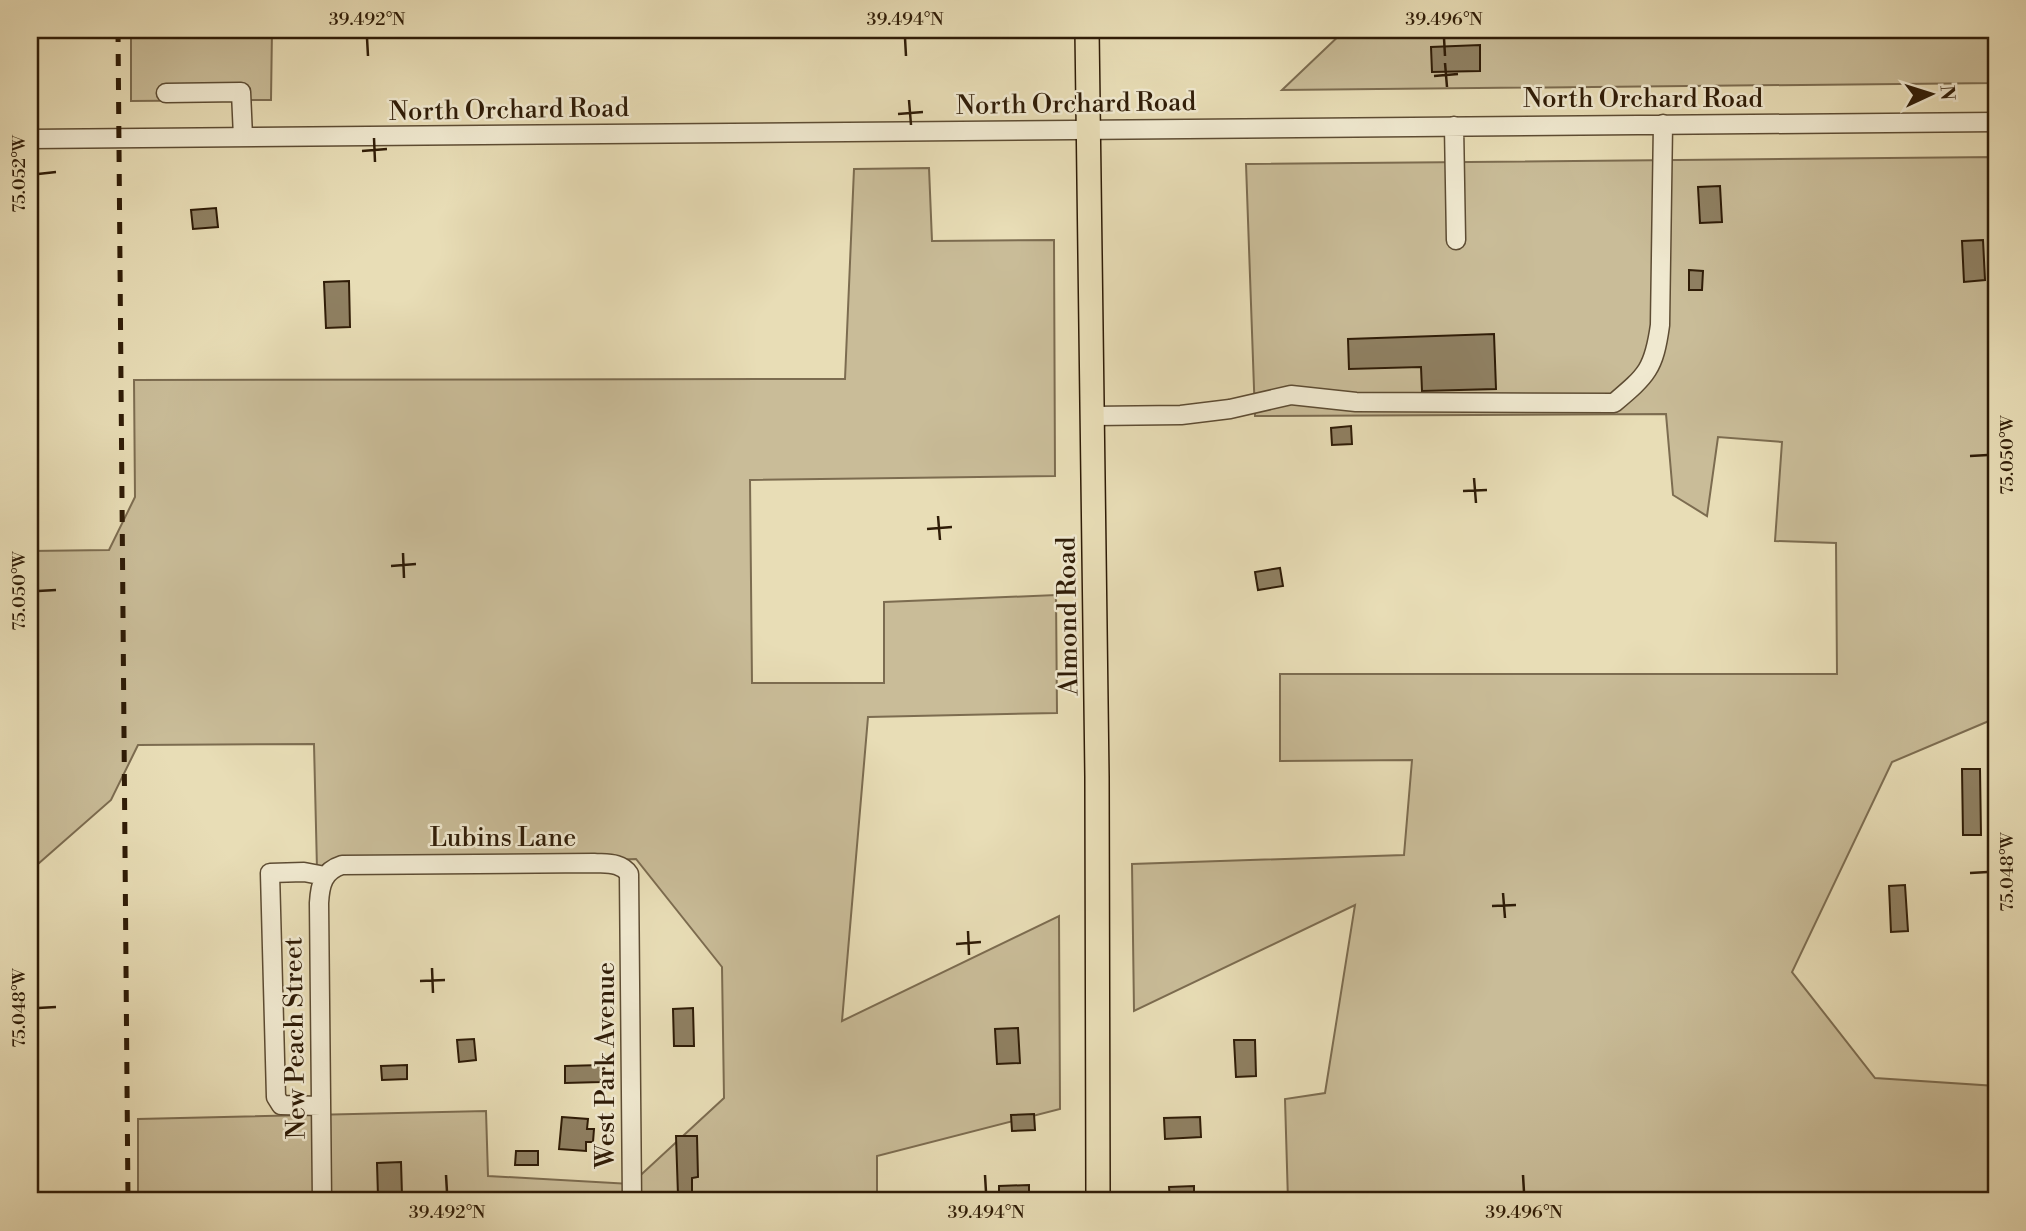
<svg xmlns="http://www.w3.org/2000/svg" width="2026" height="1231" font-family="'Libre Bodoni',serif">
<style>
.green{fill:#c9bc98;stroke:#7c6c50;stroke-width:2}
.building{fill:#8f8062;stroke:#2f1c07;stroke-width:2}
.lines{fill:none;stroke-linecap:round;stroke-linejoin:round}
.minor-casing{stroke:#5d4c33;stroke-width:21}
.major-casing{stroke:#2f1c07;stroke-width:26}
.minor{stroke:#f0e9d0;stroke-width:18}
.major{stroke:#e8ddb6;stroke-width:23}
.rail{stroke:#2f1c07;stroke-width:5;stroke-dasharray:12 12;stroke-linecap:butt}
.ticks{fill:none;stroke:#2f1c07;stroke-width:2.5}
.labels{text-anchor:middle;stroke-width:5;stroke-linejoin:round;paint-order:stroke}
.street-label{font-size:26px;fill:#2f1c07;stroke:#f0e9d0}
.neatline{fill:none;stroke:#2f1c07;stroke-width:2.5}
.ticks-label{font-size:18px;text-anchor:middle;fill:#2f1c07}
</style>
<rect width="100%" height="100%" fill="#e8ddb6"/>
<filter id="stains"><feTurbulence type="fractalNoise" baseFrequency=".00286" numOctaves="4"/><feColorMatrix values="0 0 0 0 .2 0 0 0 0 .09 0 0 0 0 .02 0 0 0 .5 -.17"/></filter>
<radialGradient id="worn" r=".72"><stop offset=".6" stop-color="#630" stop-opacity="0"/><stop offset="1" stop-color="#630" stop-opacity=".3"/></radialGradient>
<!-- green -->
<path class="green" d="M131 30H272L271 100 131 101Z
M1345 30H1996V83L1282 90Z
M1996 157V718L1892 762 1792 972 1875 1078 1996 1086V1201H1288L1285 1099 1325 1093 1355 905 1134 1011 1132 864 1404 855 1412 760 1280 761V674H1837L1836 543 1775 541 1782 442 1718 437 1707 516 1673 495 1666 414 1255 416 1246 164Z
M929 168 932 241 1054 240 1055 476 750 480 752 683H884V602L1056 595 1057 713 868 717 842 1021 1059 916 1060 1109 877 1156V1201H138V1119L486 1111 488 1176 631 1184 724 1098 722 967 636 859 317 869 314 744 138 745 111 800 30 871V551L109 550 135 497 134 380 845 379 854 169Z"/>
<!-- building -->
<path class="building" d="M1480 45V71L1432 72 1431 47Z
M1720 186 1722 222 1700 223 1698 187Z
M216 208 218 227 193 229 191 210Z
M1983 240 1985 280 1964 282 1962 241Z
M1689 270 1703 271 1702 290H1689Z
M349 281 350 327 326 328 324 282Z
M1494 334 1496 389 1422 391 1421 367 1349 369 1348 339Z
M1351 426 1352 444 1332 445 1331 428Z
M1280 568 1283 586 1258 590 1255 572Z
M1962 769H1980L1981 835H1963Z
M1905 885 1908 931 1891 932 1889 886Z
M693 1008 694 1046H674L673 1009Z
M1018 1028 1020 1063 997 1064 995 1029Z
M474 1039 476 1060 459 1062 457 1040Z
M1234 1040H1255L1256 1076 1236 1077Z
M407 1065V1079L382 1080 381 1066Z
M601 1065V1082L565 1083V1066Z
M1034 1114 1035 1130 1012 1131 1011 1115Z
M562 1117 588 1119 587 1129H594L593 1142H586V1151L559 1149Z
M1200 1117 1201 1137 1165 1139 1164 1118Z
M676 1136H697L698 1177 692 1178V1195H678Z
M516 1151H538V1165H515Z
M401 1162 402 1195 378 1196 377 1163Z
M1029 1185V1201H999V1186Z
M1194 1186V1201H1170L1169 1187Z"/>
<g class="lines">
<!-- minor casing -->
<g class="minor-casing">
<path id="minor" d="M166 93 241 92 243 137
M1454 126 1456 240
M30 139 1996 122
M1093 416 1181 415 1230 409 1291 395 1356 402 1614 403C1647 375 1654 369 1660 325L1663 124
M321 1106 281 1105 276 1097 270 873 304 872 325 876
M322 1201 319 903C320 885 323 871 342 865L594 863C607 864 621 862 629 874L632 1201"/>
</g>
<!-- major casing -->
<g class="major-casing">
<path id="major" d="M1087 30 1097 777 1098 1201"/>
</g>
<!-- minor -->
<use href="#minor" class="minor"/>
<!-- major -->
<use href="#major" class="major"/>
<!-- rail -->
<path class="rail" d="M118 30 128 1201"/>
</g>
<!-- ticks -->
<path class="ticks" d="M367 38 368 56M905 38 906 56M1444 38 1445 56M1445 63 1447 87M1434 76 1458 74M909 100 911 125M898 114 923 112M374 138 375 162M362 151 387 149M38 174 56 172M1970 456 1988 455M1474 478 1476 503M1463 491 1487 490M938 516 940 540M927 529 952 527M403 553 404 578M391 566 416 564M38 591 56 590M1970 873 1988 872M1503 893 1505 918M1492 906 1516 905M968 931 969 955M956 944 981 942M432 968 433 993M420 981 445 980M38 1008 56 1007M446 1175 447 1192M985 1175 986 1192M1523 1175 1524 1192"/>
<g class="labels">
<!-- street labels -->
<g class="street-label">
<text x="1643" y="107">North Orchard Road</text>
<text transform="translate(1076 103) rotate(-1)" y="9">North Orchard Road</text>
<text transform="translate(509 109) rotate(-1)" y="9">North Orchard Road</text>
<text transform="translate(1067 616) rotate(-91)" y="9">Almond Road</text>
<text x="503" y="846">Lubins Lane</text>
<text transform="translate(294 1038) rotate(-91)" y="9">New Peach Street</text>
<text transform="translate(605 1065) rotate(-90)" y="9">West Park Avenue</text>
</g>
</g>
<!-- margin -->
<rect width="2026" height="1231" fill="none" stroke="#e8ddb6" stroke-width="77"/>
<!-- north arrow -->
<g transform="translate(1931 94) rotate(86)" stroke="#f0e9d0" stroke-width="5" paint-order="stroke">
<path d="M0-5L12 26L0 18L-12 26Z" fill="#2f1c07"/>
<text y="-10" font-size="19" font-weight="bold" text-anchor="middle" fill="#2f1c07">N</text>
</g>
<rect x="38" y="38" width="1950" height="1154" class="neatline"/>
<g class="ticks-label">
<text x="367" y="25">39.492°N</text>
<text x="905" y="25">39.494°N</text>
<text x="1444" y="25">39.496°N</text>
<text transform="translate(19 174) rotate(-90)" y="6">75.052°W</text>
<text transform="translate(2007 455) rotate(-90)" y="6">75.050°W</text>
<text transform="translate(19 591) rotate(-90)" y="6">75.050°W</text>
<text transform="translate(2007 872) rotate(-90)" y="6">75.048°W</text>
<text transform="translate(19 1008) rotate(-90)" y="6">75.048°W</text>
<text x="447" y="1218">39.492°N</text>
<text x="986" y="1218">39.494°N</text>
<text x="1524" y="1218">39.496°N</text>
</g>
<rect width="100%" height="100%" filter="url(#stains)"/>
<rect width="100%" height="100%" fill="url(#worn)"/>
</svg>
